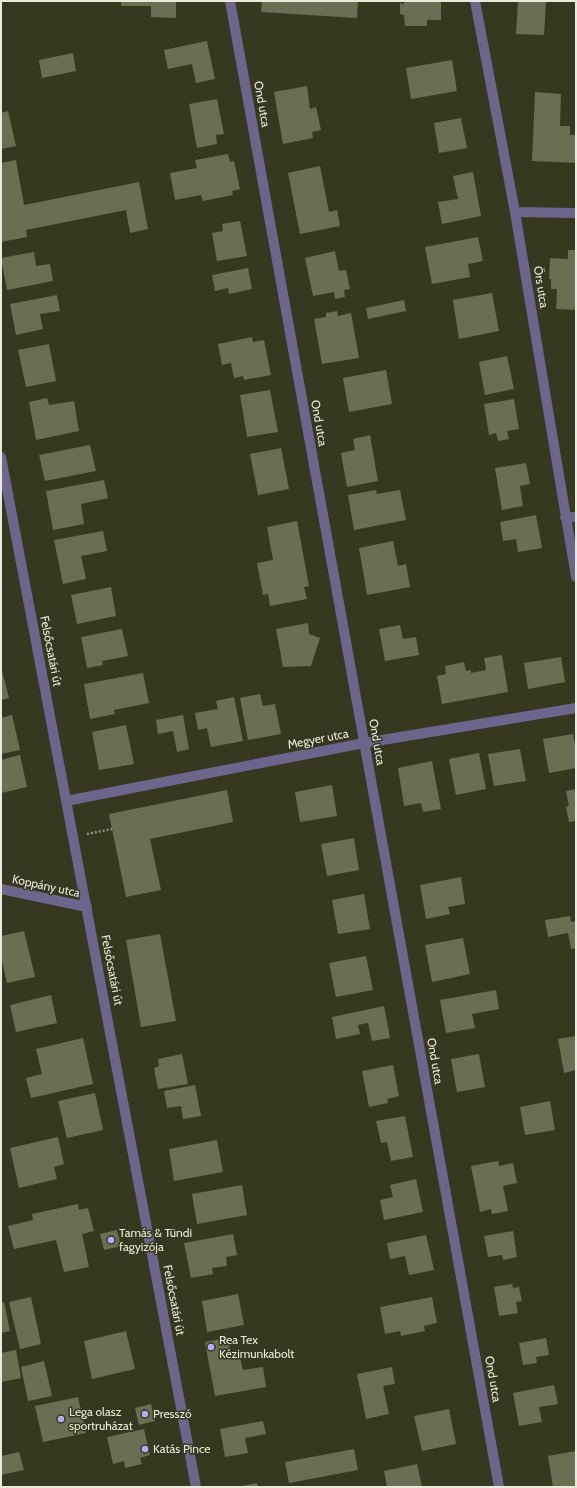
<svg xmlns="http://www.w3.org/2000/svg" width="577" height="1488" font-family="Cabin,sans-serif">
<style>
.building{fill:#6c6e53}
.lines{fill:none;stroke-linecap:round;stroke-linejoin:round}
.path{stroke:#939480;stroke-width:2.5;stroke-dasharray:2 2;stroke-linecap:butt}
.minor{stroke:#6c668d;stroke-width:10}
.tertiary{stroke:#6c668d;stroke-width:10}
.poi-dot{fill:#b7abf8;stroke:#373820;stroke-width:1.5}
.labels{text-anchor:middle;stroke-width:3;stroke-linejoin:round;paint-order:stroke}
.street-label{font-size:12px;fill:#e9eadb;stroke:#373820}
.poi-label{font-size:12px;fill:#e9eadb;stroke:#373820;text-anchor:start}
</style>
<rect width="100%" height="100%" fill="#373820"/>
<!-- building -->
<path class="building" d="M121 1H176V18L151 17V6H121Z
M262 1H358L357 18 261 12Z
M404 1H441V20H427V26H405L404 15 400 14V3L404 4Z
M518 1H546L544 35 516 34Z
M207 41 215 79 196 83 192 64 168 69 164 50Z
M73 53 76 71 42 78 39 60Z
M452 60 457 91 411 99 406 68Z
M307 86 310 109 316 107 321 130 312 132 313 138 283 144 274 92Z
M535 92 561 94 560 126H570V135H576V163L532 161Z
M217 99 224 134 216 135 217 144 197 148 189 104Z
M8 111 16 146 1 149V113Z
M461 118 467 148 439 153 434 123Z
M228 154 230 162 234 161 240 189 232 191 233 195 203 201 201 195 175 200 170 173 197 168 195 160Z
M16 160 24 205 139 182 148 229 130 233 126 210 26 230 27 237 1 242V163Z
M320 166 329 212 337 210 340 226 300 234 288 173Z
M473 172 481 216 442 224 438 202 458 199 453 176Z
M240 221 247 256 217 261 212 233 223 231 222 224Z
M478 237 483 261 468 264 470 277 432 284 425 247Z
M568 250H576V310L556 309 557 289H551V279H549L550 258 568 259Z
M335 251 339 271 346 270 350 289 344 290 345 297 335 299 334 292 313 296 305 258Z
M34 252 36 266 50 264 53 281 7 290 1 258Z
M248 268 252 289 229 294 228 288 215 291 212 275Z
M492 293 499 331 459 339 453 300Z
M57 295 60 311 40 314 43 329 16 335 10 304Z
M404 300 406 311 368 319 366 308Z
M337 311 338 316 351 313 359 358 322 364 314 319 326 317V313Z
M252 337 253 342 264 340 271 375 244 380 243 376 234 378 231 363 222 365 218 344Z
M49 344 56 381 26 387 18 350Z
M507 356 514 389 485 395 479 362Z
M386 370 392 404 349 412 343 378Z
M270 390 278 432 247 437 240 395Z
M47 398 49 405 74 401 79 431 36 440 29 402Z
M514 399 519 429 507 431 509 439 498 441 496 433 489 435 484 404Z
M370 435 378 481 347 487 341 453 355 450 353 439Z
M90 445 96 471 45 481 39 455Z
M281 448 289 489 258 495 250 454Z
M526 463 530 484 520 486 523 506 502 510 495 468Z
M104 480 108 498 81 504 84 524 53 530 46 491Z
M376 490 377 494 400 490 406 520 354 530 348 495Z
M536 515 542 548 518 552 516 539 503 541 500 522Z
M297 521 309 586 304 587 307 599 270 606 268 594 263 595 257 563 273 560 267 527Z
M103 531 107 551 81 556 86 579 63 584 54 540Z
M393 541 398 566 406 564 410 587 367 595 359 548Z
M111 587 116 616 77 624 71 595Z
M308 623 309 634 320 638 311 666 283 667 276 629Z
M400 625 403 639 416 637 419 655 385 661 379 629Z
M122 629 128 656 102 661 103 665 87 668 81 637Z
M502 655 508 692 442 704 437 676 446 674 445 666 464 662 466 671 471 670V673L486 670 484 658Z
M561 657 565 682 528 689 524 663Z
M1 667 9 698 1 700Z
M143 673 149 703 114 710 115 714 90 719 84 684Z
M260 694 263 706 275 704 281 734 248 740 240 698Z
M234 697 243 741 211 747 207 728 198 730 195 713 218 709 216 701Z
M12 715 20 750 1 754V718Z
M183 715 189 749 177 752 173 731 158 734 156 720Z
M126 725 134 764 99 770 92 732Z
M573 734 576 749V768L549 773 543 739Z
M520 749 526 781 494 786 488 754Z
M479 753 486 789 456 795 449 759Z
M20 755 27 787 1 793V760Z
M432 761 441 809 423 812 421 803 404 806 398 768Z
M332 785 337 816 300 822 295 792Z
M576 789V821L569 822 566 807 569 806 566 791Z
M227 790 233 822 150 839 161 890 126 897 109 814Z
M354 838 359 870 327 876 321 844Z
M461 877 465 904 448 907 450 914 426 919 420 885Z
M364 894 370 929 338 934 332 900Z
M570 916 571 922 576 921V948L571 949 568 933 548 937 545 920Z
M24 931 35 977 7 983 1 957V936Z
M160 934 176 1021 141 1027 126 940Z
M463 938 470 974 432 982 425 945Z
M366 956 373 990 336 997 329 963Z
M496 990 499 1009 472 1014 475 1028 446 1033 440 1000Z
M51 995 57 1023 16 1032 10 1005Z
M384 1006 390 1038 372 1041 368 1023 358 1025 360 1034 336 1039 332 1017Z
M576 1036V1070L564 1073 558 1039Z
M83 1038 93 1084 31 1098 26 1078 42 1074 36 1049Z
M182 1054 188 1084 158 1089 154 1068 159 1066 158 1059Z
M479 1054 485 1087 457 1092 451 1059Z
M393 1065 399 1096 387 1099 388 1103 369 1107 362 1071Z
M195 1085 201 1116 183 1119 181 1106 167 1108 164 1091Z
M95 1093 103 1130 67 1138 58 1101Z
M550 1101 555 1130 525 1135 520 1107Z
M405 1116 413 1157 391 1161 387 1142 381 1143 376 1121Z
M58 1137 64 1164 54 1167 57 1179 19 1188 10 1148Z
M217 1140 223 1172 174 1181 169 1149Z
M498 1161 499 1166 513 1163 517 1183 503 1186 508 1211 492 1214 491 1209 480 1212 471 1166Z
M416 1179 423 1212 384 1220 380 1200 393 1197 390 1185Z
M242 1185 247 1215 197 1224 192 1194Z
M78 1204 79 1210 88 1208 94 1231 82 1234 89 1267 64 1272 56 1240 14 1249 8 1226 33 1220 32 1214Z
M117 1230 121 1246 104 1250 100 1234Z
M513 1231 517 1257 503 1260 502 1255 488 1257 484 1236Z
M233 1234 237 1255 226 1257 227 1266 212 1268 213 1274 191 1278 184 1243Z
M426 1235 434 1270 409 1275 405 1256 390 1259 387 1243Z
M512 1284 513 1288 519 1287 522 1301 516 1302 518 1313 499 1316 494 1287Z
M238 1294 244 1325 207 1332 202 1301Z
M31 1297 41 1344 20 1349 9 1302Z
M432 1297 437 1323 424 1326 425 1331 401 1336 400 1331 385 1334 380 1307Z
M4 1302 10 1331 1 1333V1303Z
M126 1331 135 1369 92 1379 84 1341Z
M228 1338 231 1354 239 1353 243 1370 263 1367 266 1387 215 1396 205 1342Z
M546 1338 549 1355 536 1357 537 1363 523 1365 519 1343Z
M16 1350 21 1378 1 1382V1353Z
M44 1361 52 1396 28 1401 21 1367Z
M392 1367 395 1384 383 1386 389 1414 366 1419 357 1374Z
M554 1385 558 1404 539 1407 542 1422 519 1426 513 1393Z
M78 1397 86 1433 43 1442 35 1406Z
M151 1404 155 1421 139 1425 135 1408Z
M449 1409 456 1444 422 1451 414 1416Z
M263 1421 266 1434 245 1438 248 1453 225 1457 220 1429Z
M144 1429 150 1455 140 1458 142 1464 125 1468 124 1461 113 1464 107 1437Z
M354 1449 358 1470 289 1483 285 1462Z
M576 1451V1487H553L548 1456Z
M19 1452 24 1470 1 1475V1456Z
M417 1464 422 1487H387L384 1471Z
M257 1483 258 1487H241V1486Z"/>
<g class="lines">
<!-- path -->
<path class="path" d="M87 834 112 829"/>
<!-- minor -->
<path class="minor" d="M230 1 499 1487
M475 1 515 212 576 577
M515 212 576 213
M565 517H576
M66 801 364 743 576 708
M1 889 87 907"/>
<!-- tertiary -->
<path class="tertiary" d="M1 457 196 1487"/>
</g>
<!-- markers -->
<g class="poi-dot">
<circle cx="111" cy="1240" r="4"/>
<circle cx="211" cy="1347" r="4"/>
<circle cx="145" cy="1414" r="4"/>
<circle cx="61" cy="1419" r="4"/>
<circle cx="145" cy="1449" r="4"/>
</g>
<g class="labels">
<!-- street labels -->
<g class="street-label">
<text transform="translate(262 104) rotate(80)" y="4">Ond utca</text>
<text transform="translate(541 287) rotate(81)" y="4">Örs utca</text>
<text transform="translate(319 423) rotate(80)" y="4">Ond utca</text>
<text transform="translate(51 651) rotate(79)" y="4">Felsőcsatári út</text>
<text transform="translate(318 739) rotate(-11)" y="4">Megyer utca</text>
<text transform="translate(377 742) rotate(80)" y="4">Ond utca</text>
<text transform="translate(46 886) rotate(12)" y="4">Koppány utca</text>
<text transform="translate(112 970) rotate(79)" y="4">Felsőcsatári út</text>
<text transform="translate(435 1061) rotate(80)" y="4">Ond utca</text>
<text transform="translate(174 1300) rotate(79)" y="4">Felsőcsatári út</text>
<text transform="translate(493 1379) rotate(80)" y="4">Ond utca</text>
</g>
<!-- poi labels -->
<g class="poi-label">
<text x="119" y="1237">Tamás &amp; Tündi<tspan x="119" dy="14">fagyizója</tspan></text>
<text x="219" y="1344">Rea Tex<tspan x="219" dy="14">Kézimunkabolt</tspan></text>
<text x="69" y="1416">Lega olasz<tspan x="69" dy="14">sportruházat</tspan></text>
<text x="153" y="1418">Presszó</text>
<text x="153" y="1453">Katás Pince</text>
</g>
</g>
<!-- border -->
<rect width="577" height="1488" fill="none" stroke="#e9eadb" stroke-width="4"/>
</svg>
